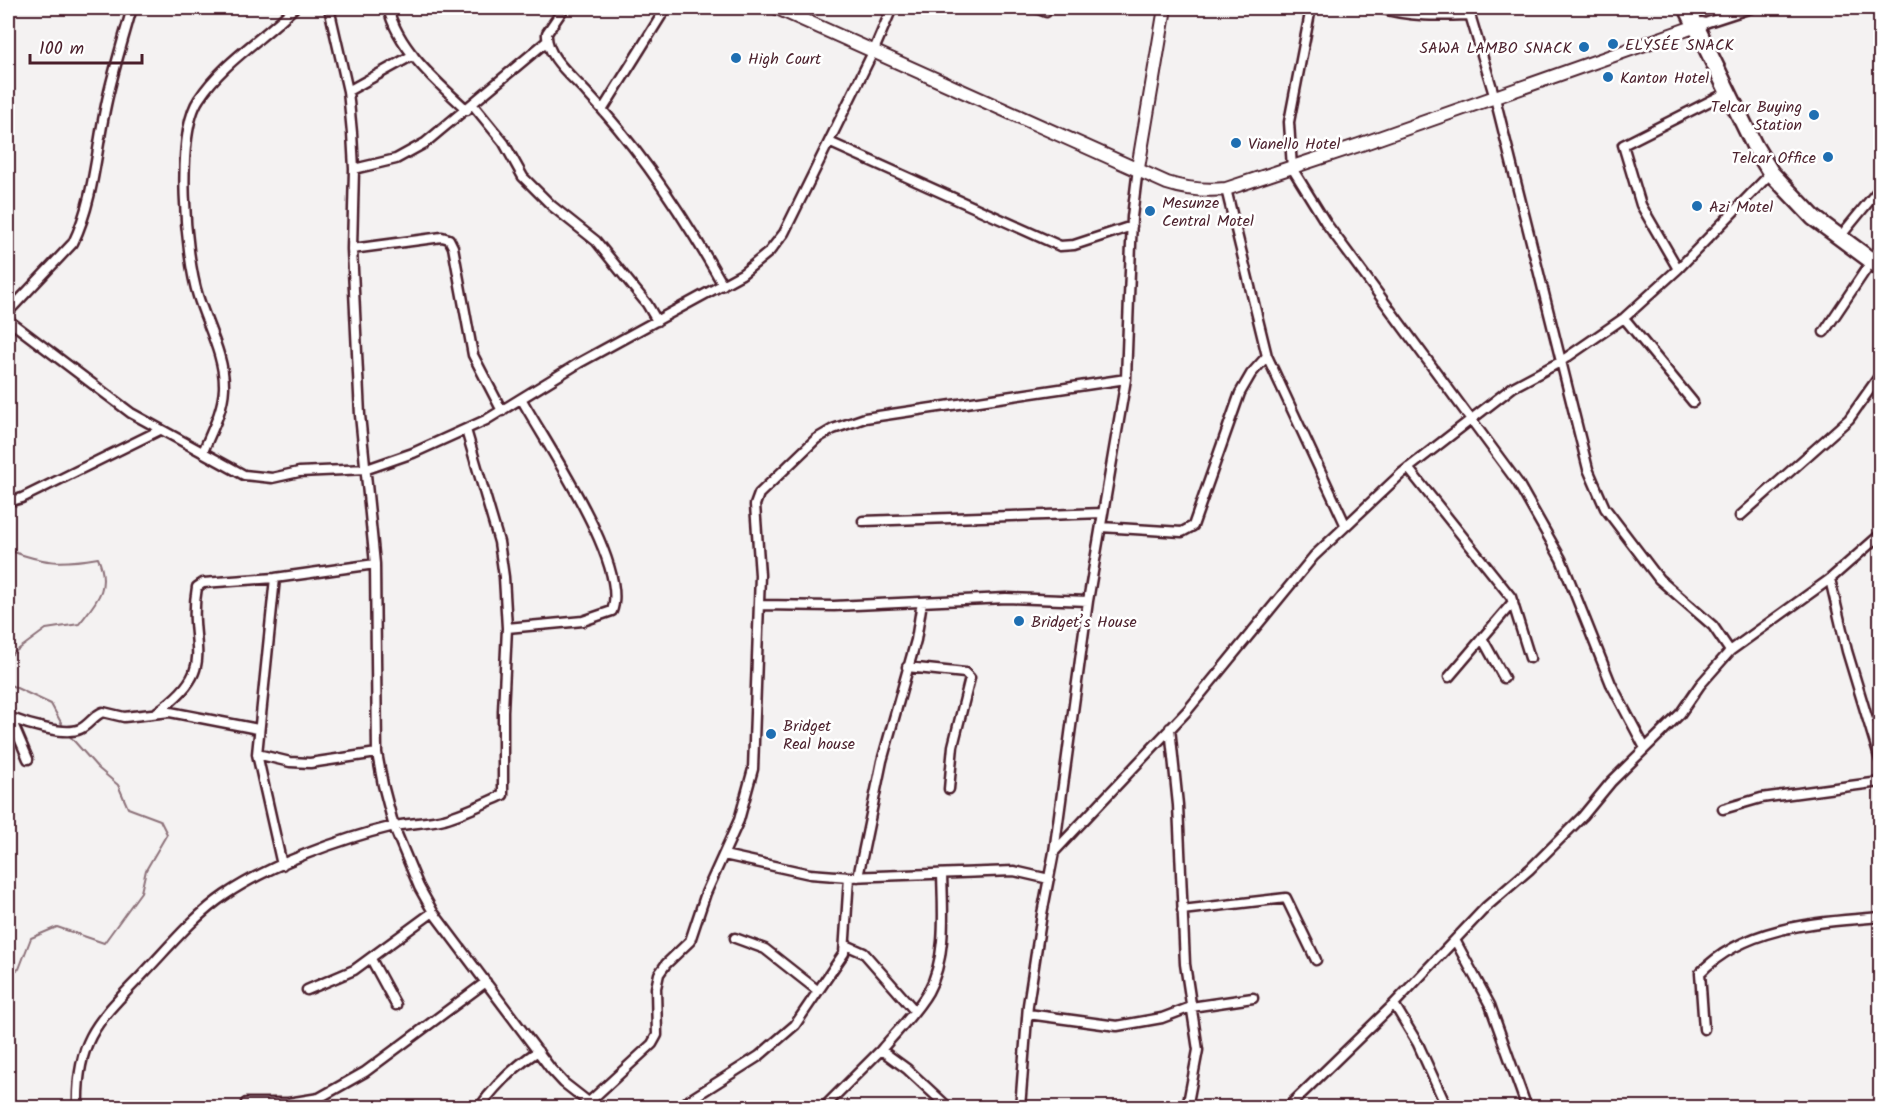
<svg xmlns="http://www.w3.org/2000/svg" width="1888" height="1115" font-family="Kalam,sans-serif">
<style>
.lines{fill:none;stroke-linecap:round;stroke-linejoin:round}
.stream{stroke:#8d727a;stroke-width:2}
.street-casing{stroke:#4a1f2b;stroke-width:13}
.secondary-casing{stroke:#4a1f2b;stroke-width:16}
.highway-casing{stroke:#4a1f2b;stroke-width:20}
.street{stroke:#fff;stroke-width:8}
.secondary{stroke:#fff;stroke-width:12}
.highway{stroke:#fff;stroke-width:15}
.poi-dot{fill:#1f6fb2;stroke:#fff;stroke-width:2}
.labels{text-anchor:middle;stroke-width:5;stroke-linejoin:round;paint-order:stroke}
.poi-label{font-size:16px;fill:#4a1f2b;stroke:#fff;text-anchor:start}
</style>
<rect width="100%" height="100%" fill="#f4f2f2"/>
<filter id="ink" filterUnits="userSpaceOnUse"><feTurbulence type="fractalNoise" baseFrequency=".0167" numOctaves="2"/><feDisplacementMap in="SourceGraphic" scale="12" xChannelSelector="R" yChannelSelector="G"/><feConvolveMatrix kernelMatrix="1 2 1 2 8 2 1 2 1" color-interpolation-filters="sRGB"/></filter>
<g filter="url(#ink)">
<g class="lines">
<!-- stream -->
<path class="stream" d="M8 12 20 8
M8 554 11 551C46 564 62 564 98 558 111 588 97 601 79 624L46 629 8 657
M8 684 51 704 64 728
M8 973 19 969 31 938 57 927 104 943 141 892 146 870 167 834 160 820 128 808 118 785 98 768 67 733
M8 1100 14 1108"/>
<!-- street casing -->
<g class="street-casing">
<path id="street" d="M329 8 348 91 352 133 354 169 352 249 360 415 375 564 377 753 383 785 394 827 419 887 433 912 551 1069 564 1083 596 1108
M388 8C398 49 437 82 467 110
M564 8 547 33C545 56 573 77 587 93 641 150 684 216 723 285
M1036 8 1046 12
M1311 8 1289 122 1292 168 1326 223 1518 483 1561 559 1611 684 1645 748
M1380 8C1409 17 1438 16 1469 15
M1468 8 1495 98 1588 469 1605 508 1659 579 1713 626 1730 651
M1702 24 1751 8
M348 91 413 55
M473 105 504 143 523 177 552 206 596 241 647 304 657 321
M603 109 666 8
M829 142 1060 246 1074 245 1132 226
M354 169 396 159 425 143 546 42
M1226 189 1267 356 1346 526
M1839 238 1880 188
M352 249 442 237 449 239 453 247 473 355 502 411
M1678 269 1641 205 1623 145 1728 92
M8 312 73 243C94 200 96 151 106 105 113 72 123 40 132 8
M1624 318 1693 402
M8 320 131 413 244 475 272 478 299 472 367 469 413 453 486 420 579 363 742 274 769 252 784 233 874 50 892 8
M1824 332 1877 253
M203 452C211 432 223 411 224 388 225 357 207 325 198 296 185 255 175 134 199 99 223 62 263 39 294 8
M1408 468 1511 597 1530 658
M8 493 15 500 22 498 160 430
M1740 516 1849 419 1880 375
M863 521 1103 513
M1101 527 1182 532 1193 526 1240 393 1251 374 1267 356
M275 578 257 754 282 865
M1830 579 1847 651 1880 760
M759 605 834 606 1006 598 1088 601
M507 628 583 621 612 611C630 566 545 442 522 400
M1482 638 1504 678
M907 667 965 673 970 678 953 746 949 789
M1449 677 1513 602
M8 712 28 759
M157 712C222 666 186 649 197 587L203 583 275 578 375 564
M11 718C26 724 65 736 80 729 89 725 94 715 103 712L124 717 170 712 258 729
M1170 728 1178 805 1185 964 1198 1050 1187 1108
M257 754 290 762 310 763 377 753
M1723 809 1761 798 1880 782
M1054 852 1187 711 1314 556 1402 473 1513 387 1560 362 1624 318 1678 269 1773 171
M724 855 810 874 849 877 1014 871 1049 879
M858 877 882 761 916 640 922 602
M1182 910 1286 898 1316 960
M735 938 765 949 817 990
M1456 942 1490 1005 1527 1108
M846 945 864 953 914 1010
M371 959 396 1005
M307 990 354 970 433 912
M1394 1004 1418 1044 1447 1108
M1028 1014 1117 1026 1162 1018 1191 1007 1253 998
M1704 1029 1700 973C1744 926 1819 922 1880 917
M881 1050C896 1032 916 1013 928 992 947 958 943 912 942 874
M589 1102 652 1044 657 1035 656 988 659 974 666 964 690 941 706 893 739 820 753 769 760 575 755 505 759 494 816 439 833 429 865 418 1126 379
M246 1103H288L319 1098 365 1072 486 982
M78 1108C76 1039 98 1021 143 974 169 947 194 916 225 895 271 864 340 839 394 826 410 823 427 823 444 819 465 813 483 804 503 795V711L507 628 504 577 499 542 466 430
M479 1108C496 1084 514 1067 538 1051
M677 1108 759 1056 795 1025 844 953 849 877
M823 1108 881 1050 907 1069 949 1108
M1020 1108 1028 1005 1042 914 1054 852 1088 601 1126 379 1132 217 1138 168
M1287 1108 1394 1004 1486 907 1530 869 1583 816 1611 782 1680 714 1700 685 1730 651 1830 579 1880 535"/>
</g>
<!-- secondary casing -->
<g class="secondary-casing">
<path id="secondary" d="M777 8 1167 183C1188 190 1205 191 1226 189L1359 145 1702 24
M1138 168 1165 8"/>
</g>
<!-- highway casing -->
<g class="highway-casing">
<path id="highway" d="M1687 8 1754 145 1771 173 1814 218 1880 267"/>
</g>
<!-- street -->
<use href="#street" class="street"/>
<!-- secondary -->
<use href="#secondary" class="secondary"/>
<!-- highway -->
<use href="#highway" class="highway"/>
</g>
</g>
<!-- markers -->
<g class="poi-dot">
<circle cx="1613" cy="44" r="6"/>
<circle cx="1584" cy="47" r="6"/>
<circle cx="736" cy="58" r="6"/>
<circle cx="1608" cy="77" r="6"/>
<circle cx="1814" cy="115" r="6"/>
<circle cx="1236" cy="143" r="6"/>
<circle cx="1828" cy="157" r="6"/>
<circle cx="1697" cy="206" r="6"/>
<circle cx="1150" cy="211" r="6"/>
<circle cx="1019" cy="621" r="6"/>
<circle cx="771" cy="734" r="6"/>
</g>
<g class="labels">
<!-- poi labels -->
<g class="poi-label">
<text x="1625" y="50">ELYSÉE SNACK</text>
<text x="1572" y="53" text-anchor="end">SAWA LAMBO SNACK</text>
<text x="748" y="64">High Court</text>
<text x="1620" y="83">Kanton Hotel</text>
<text x="1802" y="112" text-anchor="end">Telcar Buying<tspan x="1802" dy="18">Station</tspan></text>
<text x="1248" y="149">Vianello Hotel</text>
<text x="1816" y="163" text-anchor="end">Telcar Office</text>
<text x="1162" y="208">Mesunze<tspan x="1162" dy="18">Central Motel</tspan></text>
<text x="1709" y="212">Azi Motel</text>
<text x="1031" y="627">Bridget’s House</text>
<text x="783" y="731">Bridget<tspan x="783" dy="18">Real house</tspan></text>
</g>
</g>
<!-- margin -->
<rect width="1888" height="1115" fill="none" stroke="#fff" stroke-width="30"/>
<rect x="15" y="15" width="1858" height="1085" fill="none" stroke="#4a1f2b" stroke-width="2" filter="url(#ink)"/>
<!-- scale -->
<path d="M30 54v9h112v-9" fill="none" stroke="#4a1f2b" stroke-width="3"/>
<text x="39" y="54" font-size="18" fill="#4a1f2b" stroke="#ffffff" stroke-width="4.5" paint-order="stroke">100 m</text>
</svg>
